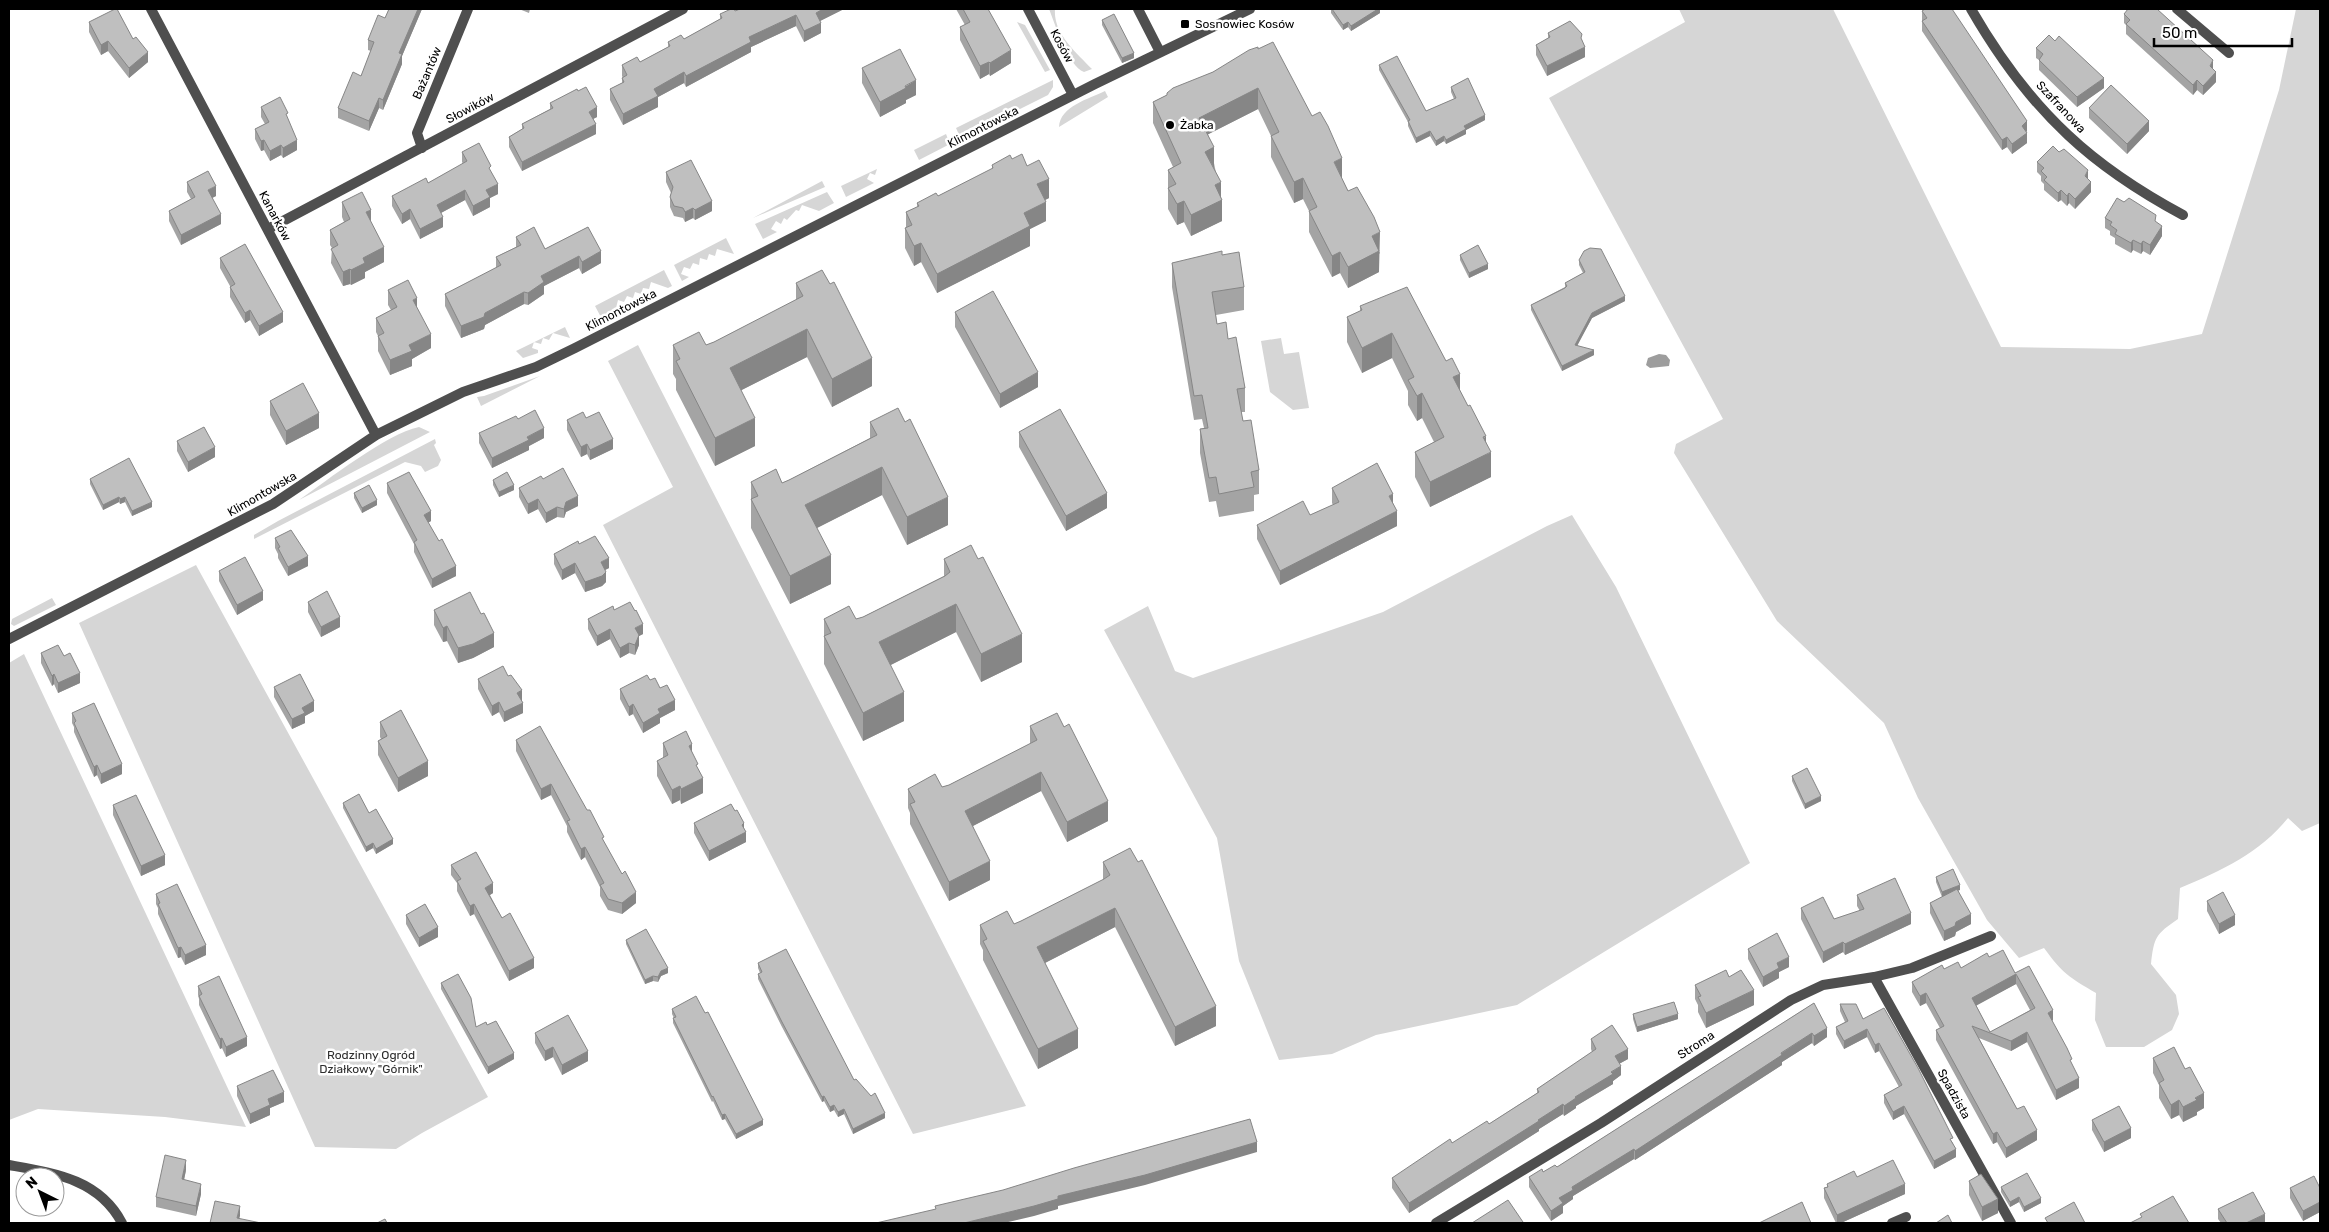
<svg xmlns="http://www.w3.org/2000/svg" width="2329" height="1232" font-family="Rubik,sans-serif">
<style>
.green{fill:#d6d6d6}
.water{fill:#9d9d9d}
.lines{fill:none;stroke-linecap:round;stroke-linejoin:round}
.street{stroke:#4f4f4f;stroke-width:10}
.wall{fill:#a4a4a4;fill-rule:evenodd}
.shaded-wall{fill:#868686}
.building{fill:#bfbfbf;stroke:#868686;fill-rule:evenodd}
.poi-dot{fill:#000;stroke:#fff;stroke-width:2}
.labels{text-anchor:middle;stroke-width:5;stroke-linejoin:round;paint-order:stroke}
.poi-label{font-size:12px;fill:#000;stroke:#fff;text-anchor:start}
.street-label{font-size:12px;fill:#000;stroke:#fff}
.park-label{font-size:12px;fill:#2d2d2d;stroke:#fff}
</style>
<rect width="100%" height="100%" fill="#fff"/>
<!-- green -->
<path class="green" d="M1049 9H1055C1053 34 1077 53 1092 69L1084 72C1068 66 1055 24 1049 9Z
M1679 9H1833L2001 347 2130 349 2202 334 2279 90 2296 9H2320V823L2302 831 2288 818C2260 853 2221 871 2180 888L2178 919C2156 934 2154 937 2151 964L2176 995 2179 1014 2172 1030 2144 1047H2106L2095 1020 2096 993C2069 977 2063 974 2044 948L2019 958 1987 920 1918 798 1884 723 1777 621 1674 453 1676 444 1723 419 1549 98 1685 22Z
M1017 22 1025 25 1050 70 1045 72Z
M1053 80V87L1048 95 1020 109 1012 107 965 131 961 139 956 128Z
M1105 91 1108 97 1059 127C1060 106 1089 99 1105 91Z
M946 134 950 144 919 160 914 150Z
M877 169 875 175 870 173 867 179 874 183 846 197 841 186Z
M822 181 825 187 753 218Z
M827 192 834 203 819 211 802 205 799 211 796 210 787 220 784 218 781 224 776 221 771 229 777 232 763 239 755 224Z
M726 238 734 254 717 249 715 256 709 254 707 260 700 258 699 265 693 263 690 269 684 267 681 274 689 277 682 281 674 265Z
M664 270 672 286 668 288 651 282 649 289 643 288 641 294 635 292 633 298 627 296 624 302 618 300 616 308 624 310 603 321 595 306Z
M565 327 570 338 553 333 549 340 543 338 541 344 534 342 532 348 538 350V353L523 358 516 351Z
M1281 338 1284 354 1299 352 1309 408 1293 410 1270 392 1261 341Z
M638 345 1026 1106 913 1134 603 525 673 487 608 361Z
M540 376 481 406 477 397 484 396Z
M419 427 430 432 299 500C328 480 386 434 419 427Z
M435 439 436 443 434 445 441 460 438 466 425 472 421 466 405 462 254 539V535L278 521Z
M1572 515 1616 587 1750 863 1517 1005 1376 1035 1332 1054 1279 1060 1239 961 1217 838 1104 630 1148 606 1175 671 1193 678 1383 612 1547 526Z
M196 565 488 1097 422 1133 396 1149 315 1147 79 623Z
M52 598 56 605 14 626 11 624 12 619Z
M24 654 246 1127 165 1117 38 1109 9 1120V663Z"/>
<!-- water -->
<path class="water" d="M1659 354 1666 355 1670 360 1669 366 1650 368 1646 365 1648 358Z"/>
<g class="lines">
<!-- street -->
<path class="street" d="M151 9 376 435
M1028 9 1073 95
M1138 9 1160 52
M1971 9C1997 54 2029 99 2068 135 2102 167 2142 193 2183 215
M2177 9 2229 53
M422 148 417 133 468 9
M268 229 683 9
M9 639 273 504 376 435 463 392 536 367 575 348 1095 84 1250 9
M1874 977 2011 1223
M9 1165C54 1173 99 1179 122 1223
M1436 1223 1601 1123 1791 1000 1823 985 1874 977 1912 968 1991 936
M1892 1223 1906 1217"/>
</g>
<!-- wall -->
<path class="wall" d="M389 9H422L402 56V64L383 110 379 108 369 131 338 118V108L361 76 371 51 368 50V40L385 18Z
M519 9H530L529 13Z
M740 9H844L820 21 821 33 804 42 796 26 751 47V52L686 87 684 83 658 97V107L623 125 610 100V89L622 83V78H623L622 76V65L640 62 668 47V42L684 39 720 19V14L735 11Z
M956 9H988L1011 63 990 76 989 74 980 79 960 40V27L965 25Z
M1331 9H1380V13L1351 31 1348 27 1343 30 1331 13Z
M1922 11 2027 131 2026 132 2027 143 2012 154 2007 147 2002 150 1922 31Z
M2124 14 2213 70 2216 82 2203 95 2197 90 2193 95 2126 34V25L2124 23Z
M1102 20 1134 58 1122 63 1102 25Z
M89 22 133 39 148 62 129 78 108 51 101 55 89 32Z
M1548 33 1582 40 1585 57 1547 76 1536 55V45L1548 38Z
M2036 48 2104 88 2077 107 2039 70V60L2036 58Z
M1258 49 1342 179 1380 253 1379 254V272L1348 288 1340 273 1332 277 1309 232V211L1303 199 1294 203 1271 157V136L1258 109 1208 134 1221 197 1222 221 1191 236 1184 222 1177 225 1168 209V170L1173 167 1153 123V102L1167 95V93L1213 72Z
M1379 65 1426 111 1454 99 1451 92V87L1485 120 1466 130V134L1446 144 1444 141 1436 146 1430 136 1416 143 1408 126V122L1379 70Z
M862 68 916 95 906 100V103L880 117 862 83Z
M550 103 597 117 593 119 596 134 522 171 509 147V137L522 129V124L550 109Z
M261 107 288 120 297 150 283 158 281 155 270 161 264 150 261 151 255 139V129L265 124 261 117Z
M2089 108 2149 131 2127 154 2089 118Z
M462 152 491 173 498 194 490 198V207L473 216 465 200 441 213 443 227 420 239 410 219 402 224 392 206V196L428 183 463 164 462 162Z
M1012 159 1027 166 1049 198 1045 200 1046 221 1030 229V246L937 293 921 262 914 266 905 248V228H906V212L917 207V203L938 196 992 169V165Z
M2037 162 2088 179 2091 192 2075 209 2069 203 2067 206 2061 200 2058 202 2044 190V184L2041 181V176L2037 172Z
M666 172 712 211 695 220 693 218 685 222 683 218 674 216 670 207V197L671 193 666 182Z
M187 182 216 196 212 198 221 224 181 245 169 221V211L191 199 187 192Z
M342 202 371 222 384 262 365 272V278L351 285 350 284 343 286 331 263 332 248 330 245V230L344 222 342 217Z
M2105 218 2156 222 2162 236 2150 255 2143 251 2141 254 2133 250 2131 253 2115 244V238L2110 235V231L2105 228Z
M588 227 601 263 582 274 579 268 544 286V294L528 305 524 304 485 325 484 329 461 338 445 306V294L496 268V257L516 247V237L545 249Z
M1222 255 1244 287V310L1216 315 1217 324 1228 339 1245 388V412H1241L1243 421 1259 470V494L1254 495V511L1219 517 1216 501 1209 502 1200 453V429L1204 428 1202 419 1194 420 1172 287V263Z
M1460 255 1488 269 1469 278 1460 260Z
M220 258 283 322 259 336 250 320 245 323 230 297V286L220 268Z
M1579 260 1625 301 1592 318 1577 345 1594 355 1562 371 1531 310V305L1565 287V283L1583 273 1579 265Z
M796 283 872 386 832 407 807 357 741 390 755 446 715 466 676 390V379L673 374V345H706L714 342 796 300Z
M388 290 417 308 431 348 412 359V366L390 375 378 351V336L376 332V318L391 310 388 305Z
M1360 306 1460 391 1486 441 1491 477 1430 507 1415 477V452L1434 442 1422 418 1417 421 1408 405V391L1392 358 1362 373 1347 342V317L1360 311Z
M955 312 1038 387 1000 408 955 327Z
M270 401 319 428 286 445 270 415Z
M586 418 613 449 590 460 587 454 581 457 567 430V420Z
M870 422 948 525 907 545 882 495 817 528 831 584 790 604 751 528V482L782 483 789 480 870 438Z
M1019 432 1107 508 1066 531 1019 447Z
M479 433 544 438 529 446V450L492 468 479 443Z
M177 441 215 457 188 472 177 451Z
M90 479 152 507 132 516 125 502 120 504 119 502 103 510 90 484Z
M543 479 578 506 566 512 564 518 557 517 546 523 538 509 528 514 519 497V488Z
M493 480 514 490 499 497 493 485Z
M387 483 431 521 428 523 456 576 432 588 414 552V544L387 493Z
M1332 488 1393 503 1397 526 1280 585 1257 539V525L1310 515 1333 505 1332 503Z
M354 493 377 505 362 513 354 498Z
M275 538 308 566 288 576 278 558V554L275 548Z
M579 544 609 568 605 570 606 582 602 586 585 592 575 573 562 580 554 564V554Z
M944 559 1022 662 981 682 956 632 890 665 904 721 863 741 824 664V619H856L863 617 944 576Z
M219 571 263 600 237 615 219 581Z
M308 602 340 627 321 637 308 612Z
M434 610 494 647 473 658 458 663 447 641 443 642 434 625Z
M614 610 643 634 639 636V645L635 655 629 653 620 658 610 639 597 646 588 629V619Z
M41 653 64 656 80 683 58 693 54 684 52 686 41 663Z
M478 679 522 700 523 713 504 722 499 712 492 716 478 689Z
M650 680 660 688 675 710 660 718V723L643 733 633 714 629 716 620 699V689Z
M274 687 314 711 305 716V723L292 729 274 697Z
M72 713 122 774 101 784 97 775 94 777 74 732V727L72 723Z
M380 722 428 776 398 792 378 755V741L381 739 380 737Z
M1030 726 1108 821 1067 842 1041 791 973 826 990 880 949 901 910 824V813L908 808V789L942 787 949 785 1030 744Z
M516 740 604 842 636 903 622 914 608 910 600 896V887L585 857 581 860 567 832V826L551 795 541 800 516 751Z
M663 743 692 752 698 770 703 793 681 804 680 800 672 804 657 776V761L663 758Z
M1792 776 1821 801 1805 809 1792 781Z
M343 803 369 813 393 844 376 854 373 848 366 852 343 808Z
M113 805 165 865 141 876 113 815Z
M694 823 744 828 746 842 709 861 694 833Z
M1103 862 1216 1026 1175 1046 1115 927 1045 963 1078 1048 1038 1069 983 960V950L980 944V925L1014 924 1021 921 1103 880Z
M451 865 493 893 490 895 502 918 534 968 509 981 474 914 470 916 457 891V883L451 875Z
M1936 877 1960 890H1958L1971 924 1956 932 1955 936 1944 941 1930 913V903L1942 897 1936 882Z
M156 894 206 955 185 965 181 957 178 958 158 914V908L156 904Z
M1857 895 1911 924 1845 955 1843 952 1823 963 1801 919V908L1834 919 1860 911 1857 906Z
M2207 901 2235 925 2219 934 2207 911Z
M406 915 438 937 419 947 406 924Z
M626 940 668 973 661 976 658 982 653 981 645 984 626 944Z
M1748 949 1789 967 1779 972V978L1763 987 1748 959Z
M1989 957 2015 973 2053 1020 2052 1021 2072 1065 2079 1088 2056 1100 2027 1042 2011 1051 1979 1038 2017 1109 2037 1140 2006 1158 1997 1142 1993 1144 1936 1040V1030L1940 1028 1926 1003 1920 1006 1912 992V982L1944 969 1961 968ZM2016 984 2030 1010 1990 1032 1976 1005Z
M758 963 854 1080 885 1118 853 1134 844 1114 838 1117 834 1110 830 1112 824 1101 822 1102 782 1027 758 979V974L760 973 758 968Z
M1729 977 1754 1005 1706 1028 1698 1012V1005L1695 999V985Z
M441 983 476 1027 487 1025 514 1059 488 1074 441 989Z
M198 986 247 1046 226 1057 222 1048 220 1049 199 1005V999L198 995Z
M1814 1003 1827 1037 1814 1046 1812 1043 1782 1062V1065L1635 1160 1634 1159 1573 1196V1199L1563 1206V1213L1551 1221 1529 1187V1177L1557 1167Z
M1840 1004 1863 1019 1953 1143 1956 1157 1934 1169 1904 1114 1893 1120 1884 1103V1095L1899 1087 1879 1051 1875 1053 1867 1037 1844 1049 1836 1034V1027L1845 1022 1840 1011Z
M672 1009 705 1013 763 1125 736 1139 725 1119 722 1120 713 1101 712 1102 673 1023V1018H674L672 1014Z
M1633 1014 1678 1019 1637 1032 1633 1019Z
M535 1033 588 1061 562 1075 553 1057 545 1061 535 1043Z
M1591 1039 1628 1059 1619 1064 1621 1075 1613 1081V1084L1576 1106V1108L1564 1116 1563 1114 1539 1129V1131L1409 1213 1392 1188V1178L1452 1143 1489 1124 1537 1093V1089L1592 1052 1591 1049Z
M2153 1058 2204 1108 2197 1112V1115L2183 1122 2179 1115 2171 1119 2159 1098V1085L2153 1073Z
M237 1086 284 1102 270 1108V1115L250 1124 237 1096Z
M2092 1120 2131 1138 2104 1152 2092 1130Z
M186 1170 184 1180 201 1194 196 1216 156 1207V1197Z
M1969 1181 1998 1213 1982 1221 1969 1195Z
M1827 1184 1905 1194 1841 1223H1836L1824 1198V1188L1827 1187Z
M2001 1187 2041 1203 2024 1212 2019 1202 2010 1207 2001 1192Z
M2290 1188H2320V1212L2303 1221 2290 1198Z
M2218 1209 2265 1223H2221L2218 1219Z"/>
<!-- shaded-wall -->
<path class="shaded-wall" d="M418 9H422L402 56V64L383 110V100L399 53Z
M823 9H844L816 23V13Z
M1378 9H1380V13L1351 31V26Z
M796 15V26L751 47V52L686 87V76L749 37Z
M1348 22V27L1343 30V25Z
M821 23V33L804 42V31Z
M108 41V51L101 55V45Z
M1585 47V57L1547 76V66Z
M1011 50V63L990 76V63Z
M148 52V62L129 78V68Z
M1134 53V58L1122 63V58Z
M2213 60V70L2210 66Z
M989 62V74L980 79V66Z
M684 72V83L658 97V107L623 125V114L654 89Z
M2216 72V82L2203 95V86Z
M2104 78V88L2077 107V97Z
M916 80V95L906 100V103L880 117V102Z
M2197 80V90L2193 95V85Z
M1258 88V109L1199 139V118Z
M379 98V108L369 131V121Z
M597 107V117L589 121V112Z
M1485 115V120L1466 130V134L1446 144V140L1464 126Z
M2027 121V131L2022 136 2027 133V143L2012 154V144L2022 126Z
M2149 121V131L2127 154V144Z
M596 124V134L522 171V162Z
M1430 131V136L1416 143V138Z
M1444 136V141L1436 146V141Z
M2007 137V147L2002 150V140Z
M264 140V150L261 151V141Z
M297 140V150L283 158V148Z
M281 145V155L270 161V151Z
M1214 147V168L1205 152Z
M1342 158V179L1334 162Z
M2088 170V180L2085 176Z
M1303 178V199L1294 203V182Z
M1049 179V198L1037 204V184Z
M1221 182V200H1222V221L1191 236V215L1215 185Z
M2091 182V192L2075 209V199Z
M498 184V194L490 198V207L473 216V206L486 190Z
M216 186V196L208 200V190Z
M465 190V200L437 215V205Z
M2061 190V200L2058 202V193Z
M2069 193V203L2067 206V196Z
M712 201V211L695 220V210Z
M1184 201V222L1177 225V204Z
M1046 202V221L1030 229V246L937 293V274L1024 213Z
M693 208V218L685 222V212Z
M410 209V219L402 224V214Z
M371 210V225L366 212Z
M221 214V224L181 245V235Z
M443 217V227L420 239V229Z
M2162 226V236L2150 255V245Z
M1380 232 1379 272 1348 288V267L1372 236Z
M2133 240V250L2131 253V243Z
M2143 241V251L2141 254V244Z
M921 243V262L914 266V246Z
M384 247V262L365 272V278L351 285V270L363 258Z
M601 251V263L582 274V262Z
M1340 252V273L1332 277V256Z
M579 256V268L544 286V294L528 305V293L541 276Z
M1488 264V269L1469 278V273Z
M350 269V284L343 286V272Z
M524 292V304L485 325 484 329 461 338V326L485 313Z
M1625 296V301L1592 318 1575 350V345L1592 313Z
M417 298V312L413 300Z
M250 310V320L245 323V313Z
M283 312V322L259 336V326Z
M807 329V357L730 396V368Z
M1392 333V358L1362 373V348Z
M431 334V348L412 359V366L390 375V360L409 345Z
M1594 350V355L1562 371V366Z
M872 358V386L832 407V379Z
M1038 372V387L1000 408V394Z
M1460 374V399L1453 377Z
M1422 393V418L1417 421V396Z
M319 413V428L286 445V431Z
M755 418V446L715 466V438Z
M544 428V438L529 446V450L492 468V458L527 437Z
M1486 436V455L1491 452V477L1430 507V482Z
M613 439V449L590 460V450Z
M587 444V454L581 457V447Z
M215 447V457L188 472V462Z
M882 467V495L805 534V505Z
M514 485V490L499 497V492Z
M1107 493V508L1066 531V516Z
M1393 494V509L1389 496Z
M578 496V506L566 512 564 518V509L566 502Z
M119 497V502L103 510V505Z
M125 497V502L120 504V499Z
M948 497V525L907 545V517Z
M538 499V509L528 514V504Z
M377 500V505L362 513V508Z
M152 502V507L132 516V511Z
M557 507V517L546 523V513Z
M431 511V521L424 525V515Z
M1397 511V526L1280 585V571Z
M831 555V584L790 604V576Z
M308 556V566L288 576V567Z
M609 558V568L601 572V562Z
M575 563V573L562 580V570Z
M456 566V576L432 588V579Z
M606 572V582L602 586 585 592V582Z
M263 591V600L237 615V605Z
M956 604V632L879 671V642Z
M340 617V627L321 637V627Z
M643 624V634L639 636V645L635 655V628Z
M447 626V641L443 642V628Z
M610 629V639L597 646V636Z
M494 633V647L473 658 458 663V648Z
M1022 634V662L981 682V654Z
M629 643V653L620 658V648Z
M80 673V683L58 693V683Z
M54 674V684L52 686V676Z
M522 690V700L517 703V693Z
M904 692V721L863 741V713Z
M675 700V710L660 718V723L643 733V723L658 709Z
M314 701V711L305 716V723L292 729V719L302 708Z
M499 702V712L492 716V706Z
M523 703V713L504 722V712Z
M633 704V714L629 716V707Z
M692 744V758L689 746Z
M428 761V776L398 792V778Z
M122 764V774L101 784V774Z
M97 765V775L94 777V767Z
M1041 772V791L965 830V811Z
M703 778V793L681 804V789Z
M551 784V795L541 800V789Z
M680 786V800L672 804V790Z
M1821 796V801L1805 809V804Z
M1108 801V821L1067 842V822Z
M744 823V833L746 832V842L709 861V851Z
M393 839V844L376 854V849Z
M373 843V848L366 852V847Z
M585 847V857L581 860V849Z
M165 855V865L141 876V866Z
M990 861V880L949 901V882Z
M493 883V893L485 898V888Z
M1960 885V890L1942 897V892Z
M636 892V903L622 914V903Z
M474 904V914L470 916V906Z
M1115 908V927L1037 967V947Z
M1911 913V924L1845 955V944Z
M1971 914V924L1956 932 1955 936 1944 941V931L1956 922Z
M2235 915V925L2219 934V924Z
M438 927V937L419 947V938Z
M1843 942V952L1823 963V952Z
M206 945V955L185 965V955Z
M181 947V957L178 958V948Z
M1789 957V967L1779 972V978L1763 987V977L1777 963Z
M534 958V968L509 981V971Z
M668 968V973L661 976 658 982V977L661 971Z
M2016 974V984L1972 1008V998Z
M653 976V981L645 984V980Z
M1754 990V1005L1706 1028V1013Z
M1926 993V1003L1920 1006V996Z
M1216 1006V1026L1175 1046V1027Z
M2053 1010V1020L2048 1023V1013Z
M1678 1014V1019L1637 1032V1027Z
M1827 1028V1037L1814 1046V1036Z
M1078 1029V1048L1038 1069V1049Z
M1867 1029V1037L1844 1049V1041Z
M2027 1032V1042L2011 1051V1041Z
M1812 1033V1043L1782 1062V1065L1635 1160V1151Z
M247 1037V1046L226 1057V1047Z
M222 1038V1048L220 1049V1039Z
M1879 1043V1051L1875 1053V1045Z
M553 1047V1057L545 1061V1051Z
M1628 1049V1059L1615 1066V1056Z
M588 1051V1061L562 1075V1065Z
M514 1053V1059L488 1074V1067Z
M1621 1066V1075L1613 1081V1084L1576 1106V1108L1564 1116V1106L1575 1097Z
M2079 1078V1088L2056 1100V1090Z
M284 1092V1102L270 1108V1115L250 1124V1114L268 1099Z
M2204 1093V1108L2197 1112V1115L2183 1122V1107L2195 1098Z
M824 1096V1101L822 1102V1097Z
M2179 1100V1115L2171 1119V1105Z
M1563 1104V1114L1539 1129V1131L1409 1213V1203L1538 1120Z
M834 1105V1110L830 1112V1107Z
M1904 1106V1114L1893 1120V1112Z
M844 1109V1114L838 1117V1112Z
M885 1113V1118L853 1134V1129Z
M725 1114V1119L722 1120V1115Z
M763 1120V1125L736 1139V1134Z
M2131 1128V1138L2104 1152V1142Z
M2037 1130V1140L2006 1158V1148Z
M1997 1132V1142L1993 1144V1134Z
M1257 1142V1152L1145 1185 1058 1206V1209L1034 1216 1004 1223H964L1058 1196Z
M1634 1149V1159L1573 1196V1199L1563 1206V1213L1551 1221V1211L1559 1198 1572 1187Z
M1956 1149V1157L1934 1169V1161Z
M186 1160V1170L182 1189V1179Z
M201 1184V1194L196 1216V1206Z
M1905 1184V1194L1841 1223H1837V1215Z
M2019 1197V1202L2010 1207V1202Z
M2041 1198V1203L2024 1212V1207Z
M1998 1199V1213L1982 1221V1207Z
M2320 1202V1212L2303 1221V1211Z
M240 1206V1216L238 1223 237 1218Z
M2265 1214V1223H2246Z"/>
<!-- building -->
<path class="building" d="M115 9H117L133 39 136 37 148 52 129 68 108 41 101 45 89 22Z
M389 9H418L399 53 402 54 383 100 379 98 369 121 338 108 353 72 361 76 374 42 368 40 378 15 385 18Z
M731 9H734L735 11 740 9H823L816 13 821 23 804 31 796 15 749 37 751 42 686 76 684 72 654 89 658 96 623 114 610 89 624 82 622 78 627 75 622 65 637 57 640 62 670 46 668 42 681 35 684 39 722 18 720 14Z
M963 9H988L1011 50 990 63 989 62 980 66 960 27 970 22Z
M1332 9H1378L1351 26 1348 22 1343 25Z
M1925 9H1952L2027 121 2022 126 2027 133 2012 144 2007 137 2002 140 1922 21 1927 18 1922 11Z
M2128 9H2157L2213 60 2210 66 2216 72 2203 86 2197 80 2193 85 2126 24 2130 20 2124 14Z
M1114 14 1134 53 1122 58 1102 20Z
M1570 21 1582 34 1581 38 1585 47 1547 66 1536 45 1550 37 1548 33Z
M2049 35 2055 41 2059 36 2104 78 2077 97 2039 60 2043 54 2036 48Z
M1273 42 1312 116 1320 112 1328 126 1342 158 1334 162 1348 191 1357 187 1374 217 1380 232 1372 236 1379 251 1348 267 1340 252 1332 256 1309 211 1317 207 1303 178 1294 182 1271 136 1279 132 1258 88 1199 118 1214 147 1205 152 1221 182 1215 185 1222 200 1191 215 1184 201 1177 204 1168 188 1176 184 1168 170 1181 163 1153 102 1167 95V93L1173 88 1213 72 1249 50 1258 47V49Z
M900 49 916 80 905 86 906 88 880 102 862 68Z
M1397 56 1426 111 1456 98 1451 87 1468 78 1485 115 1464 126 1466 129 1446 140 1444 136 1436 141 1430 131 1416 138 1408 121 1410 120 1379 65Z
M2111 85 2149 121 2127 144 2089 108Z
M586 87 597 107 589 112 596 124 522 162 509 137 524 128 522 124 553 108 550 103 577 89 578 91Z
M280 97 288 113 286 114 297 140 283 148 281 145 270 151 264 140 261 141 255 129 269 122 261 107Z
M479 143 491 166 489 168 498 184 486 190 490 197 473 206 465 190 437 205 443 217 420 229 410 209 402 214 392 196 426 178 428 183 467 161 462 152Z
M2053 146 2059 152 2064 149 2088 170 2085 176 2091 182 2075 199 2069 193 2067 196 2061 190 2058 193 2044 180 2047 177 2041 171 2044 168 2037 162Z
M1022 154 1027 166 1039 160 1049 179 1037 184 1046 202 1024 213 1030 226 937 274 921 243 914 246 905 228 912 225 906 212 919 206 917 203 936 193 938 196 993 168 992 165 1010 155 1012 159Z
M691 160 712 201 695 210 693 208 685 212 683 208 674 206 670 197 673 187 666 172Z
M208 171 216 186 208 190 221 214 181 235 169 211 195 197 187 182Z
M362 192 371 210 366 212 384 247 363 258 365 263 351 270 350 269 343 272 331 249 338 245 330 230 350 219 342 202Z
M2117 198 2124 202 2129 198 2156 215 2155 221 2162 226 2150 245 2143 241 2141 244 2133 240 2131 243 2115 234 2117 230 2110 225 2112 222 2105 218Z
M534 227 545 249 588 227 601 251 582 262 579 256 541 276 544 282 528 293 524 292 485 313 484 317 461 326 445 294 501 265 496 257 521 245 516 237Z
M245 244 283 312 259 326 250 310 245 313 230 287 235 284 220 258Z
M1478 245 1488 264 1469 273 1460 255Z
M1590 248 1601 249 1625 296 1592 313 1575 345 1594 350 1562 366 1531 305 1565 288 1567 286 1565 283 1585 272 1579 260 1584 251Z
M1222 251V255L1239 252 1244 287 1212 292 1217 324 1226 322 1228 339 1236 337 1245 388 1237 389 1243 421 1251 420 1259 470 1251 472 1254 487 1219 494 1216 477 1209 478 1200 429 1208 428 1205 411 1202 395 1194 396 1172 263Z
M822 270 830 284 834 282 872 358 832 379 807 329 730 368 755 418 715 438 676 361 680 359 673 345 699 332 706 345 714 342 803 296 796 283Z
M408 280 417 298 413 300 431 334 409 345 412 351 390 360 378 336 384 333 376 318 397 307 388 290Z
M1407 287 1446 361 1452 358 1460 374 1453 377 1468 406 1470 405 1486 436 1483 437 1491 452 1430 482 1415 452 1444 437 1422 393 1417 396 1408 380 1414 377 1392 333 1362 348 1347 317 1362 310 1360 306Z
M993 291 1038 372 1000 394 955 312Z
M303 383 319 413 286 431 270 401Z
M898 408 905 422 910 419 948 497 907 517 882 467 805 505 831 555 790 576 751 499 758 496 751 482 776 469 782 483 789 480 877 435 870 422Z
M1060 409 1107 493 1066 516 1019 432Z
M535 410 544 428 527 437 529 440 492 458 479 433 516 416 518 419Z
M583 412 586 418 599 412 613 439 590 450 587 444 581 447 567 420Z
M204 427 215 447 188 462 177 441Z
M129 458 152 502 132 511 125 497 120 499 119 497 103 505 90 479Z
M1377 463 1393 494 1389 496 1397 511 1280 571 1257 525 1303 501 1310 515 1339 502 1332 488Z
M563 468 578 496 566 502 564 509 557 507 546 513 538 499 528 504 519 488 541 476 543 479Z
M409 472 431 511 424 515 439 541 442 539 456 566 432 579 414 542 417 540 387 483Z
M507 472 514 485 499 492 493 480Z
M369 485 377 500 362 508 354 493Z
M291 530 308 556 288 567 278 548 280 547 275 538Z
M595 536 609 558 601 562 606 572 602 576 585 582 575 563 562 570 554 554 578 541 579 544Z
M971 545 978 559 983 557 1022 634 981 654 956 604 879 642 904 692 863 713 824 636 831 633 824 619 849 606 856 619 863 617 945 576 950 572 944 559Z
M245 557 263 591 237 605 219 571Z
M327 591 340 617 321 627 308 602Z
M470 592 481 614 484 613 494 633 473 644 458 648 447 626 443 628 434 610Z
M630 602 635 611 636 610 643 624 635 628 639 635 635 645 629 643 620 648 610 629 597 636 588 619 613 606 614 610Z
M58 645 64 656 70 653 80 673 58 683 54 674 52 676 41 653Z
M503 666 508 676 511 675 522 690 517 693 523 703 504 712 499 702 492 706 478 679Z
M300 674 314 701 302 708 305 713 292 719 274 687Z
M647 675 650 680 655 678 660 688 667 685 675 700 658 709 660 713 643 723 633 704 629 707 620 689Z
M94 703 122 764 101 774 97 765 94 767 74 723 76 721 72 713Z
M401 710 428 761 398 778 378 741 387 736 380 722Z
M1057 713 1064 727 1069 724 1108 801 1067 822 1041 772 965 811 990 861 949 882 910 804 915 802 908 789 935 774 942 787 949 785 1037 740 1030 726Z
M540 726 587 810H590L604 837 602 838 622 874 625 871 636 892 622 903 608 899 600 885 604 883 585 847 581 849 567 821 570 820 551 784 541 789 516 740Z
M686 731 692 744 689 746 698 764 696 765 703 778 681 789 680 786 672 790 657 761 668 755 663 743Z
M1807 768 1821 796 1805 804 1792 776Z
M359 794 369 813 376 809 393 839 376 849 373 843 366 847 343 803Z
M136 795 165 855 141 866 113 805Z
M731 804 735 811 737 810 744 823 742 825 746 832 709 851 694 823Z
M1130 848 1138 862 1142 860 1216 1006 1175 1027 1115 908 1037 947 1078 1029 1038 1049 983 941 987 939 980 925 1007 911 1014 924 1021 921 1104 879 1110 875 1103 862Z
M476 852 493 883 485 888 502 918 510 913 534 958 509 971 474 904 470 906 457 881 461 879 451 865Z
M1953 869 1960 885 1942 892 1936 877Z
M1895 878 1911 913 1845 944 1843 942 1823 952 1801 908 1823 897 1834 919 1864 909 1857 895Z
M177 884 206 945 185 955 181 947 178 948 158 904 160 903 156 894Z
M1957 889 1971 914 1956 922 1955 926 1944 931 1930 903Z
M2223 892 2235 915 2219 924 2207 901Z
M425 904 438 927 419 938 406 915Z
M646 929 668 968 661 971 658 977 653 976 645 980 626 940Z
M1777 933 1789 957 1777 963 1779 968 1763 977 1748 949Z
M786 949 854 1080 856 1079 871 1096 875 1093 885 1113 853 1129 844 1109 838 1112 834 1105 830 1107 824 1096 822 1097 782 1022 758 974 762 972 758 963Z
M2003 950 2015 973 2029 966 2053 1010 2048 1013 2067 1048 2072 1059 2070 1060 2079 1078 2056 1090 2027 1032 2011 1041 1972 1026 2017 1109 2024 1106 2037 1130 2006 1148 1997 1132 1993 1134 1936 1030 1944 1026 1926 993 1920 996 1912 982 1942 965 1944 969 1958 962 1961 968 1987 953 1989 957ZM2016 974 2035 1008 1990 1032 1972 998Z
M1726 970 1729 977 1741 970 1754 990 1706 1013 1698 997 1701 996 1695 985Z
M458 974 471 998 476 1027 486 1022 487 1025 496 1021 514 1053 488 1067 441 983Z
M219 976 247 1037 226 1047 222 1038 220 1039 199 996 202 994 198 986Z
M696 996 705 1013 708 1012 763 1120 736 1134 725 1114 722 1115 713 1096 712 1097 673 1018 676 1017 672 1009Z
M1674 1002 1678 1014 1637 1027 1633 1014Z
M1814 1003 1827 1028 1814 1036 1812 1033 1781 1053 1782 1055 1635 1151 1634 1149 1572 1187 1573 1190 1559 1198 1563 1203 1551 1211 1529 1177 1542 1169 1543 1172 1555 1165 1557 1167Z
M1840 1004H1856L1863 1019 1884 1008 1918 1068 1953 1138 1950 1139 1956 1149 1934 1161 1904 1106 1893 1112 1884 1095 1902 1085 1879 1043 1875 1045 1867 1029 1844 1041 1836 1027 1848 1021Z
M568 1015 588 1051 562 1065 553 1047 545 1051 535 1033Z
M1612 1025 1628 1049 1615 1056 1621 1066 1611 1072 1613 1074 1575 1097 1576 1098 1564 1106 1563 1104 1538 1120 1539 1121 1409 1203 1392 1178 1450 1139 1452 1143 1487 1121 1489 1124 1539 1092 1537 1089 1596 1049 1591 1039Z
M2174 1047 2185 1069 2190 1067 2204 1093 2195 1098 2197 1100 2183 1107 2179 1100 2171 1105 2159 1083 2164 1080 2153 1058Z
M273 1070 284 1092 268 1099 270 1105 250 1114 237 1086Z
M2119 1106 2131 1128 2104 1142 2092 1120Z
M1250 1119 1257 1142 1145 1175 1058 1196V1199L1034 1206 964 1223H876L936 1209 935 1206 1003 1190 1074 1168Z
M165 1155 186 1160 182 1179 201 1184 196 1206 156 1197Z
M1893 1160 1905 1184 1837 1215 1824 1188 1828 1187 1827 1184 1854 1171 1857 1177Z
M2027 1173 2041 1198 2024 1207 2019 1197 2010 1202 2001 1187Z
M1981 1174 1998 1199 1982 1207 1969 1181Z
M2314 1176 2320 1188V1202L2303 1211 2290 1188Z
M2253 1192 2265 1214 2246 1223H2227L2218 1209Z
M2173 1196 2189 1223H2130L2142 1217 2140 1214Z
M1508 1200 1523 1222 1521 1223H1472Z
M215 1201 240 1206 237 1218 261 1223H210Z
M1802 1202 1811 1223H1759Z
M2074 1202 2085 1223H2048L2045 1218Z
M1948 1215 1952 1223H1936Z
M385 1219 387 1223H377Z"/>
<!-- markers -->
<g class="poi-dot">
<rect x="1180" y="19" width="10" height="10" rx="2.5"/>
<circle cx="1170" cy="125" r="5"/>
</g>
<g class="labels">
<!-- poi labels -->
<g class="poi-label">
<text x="1195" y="28">Sosnowiec Kosów</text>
<text x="1180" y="129">Żabka</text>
</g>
<!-- street labels -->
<g class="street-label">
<text transform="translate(1062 46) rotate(62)" y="4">Kosów</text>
<text transform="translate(427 73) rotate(-67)" y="4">Bażantów</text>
<text transform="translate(2061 107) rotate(47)" y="4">Szafranowa</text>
<text transform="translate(470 108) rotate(-28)" y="4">Słowików</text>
<text transform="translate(983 127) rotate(-27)" y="4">Klimontowska</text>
<text transform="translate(275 216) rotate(62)" y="4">Kanarków</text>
<text transform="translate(621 310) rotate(-27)" y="4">Klimontowska</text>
<text transform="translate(262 494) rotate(-30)" y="4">Klimontowska</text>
<text transform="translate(1696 1045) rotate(-33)" y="4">Stroma</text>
<text transform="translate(1954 1094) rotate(61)" y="4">Spadzista</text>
</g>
<!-- park labels -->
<g class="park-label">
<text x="371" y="1059">Rodzinny Ogród<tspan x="371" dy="14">Działkowy "Górnik"</tspan></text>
</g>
</g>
<!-- border -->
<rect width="2329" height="1232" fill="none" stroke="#000000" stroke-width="20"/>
<!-- north arrow -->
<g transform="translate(40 1192) rotate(318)"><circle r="24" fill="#ffffff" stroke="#999999"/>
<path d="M0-4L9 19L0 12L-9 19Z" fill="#000000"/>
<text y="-8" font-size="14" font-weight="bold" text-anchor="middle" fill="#000000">N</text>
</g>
<!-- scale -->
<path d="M2154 38v8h138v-8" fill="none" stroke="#000000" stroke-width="2.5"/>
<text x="2162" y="38" font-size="15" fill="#000000" stroke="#ffffff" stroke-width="4" paint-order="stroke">50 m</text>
</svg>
